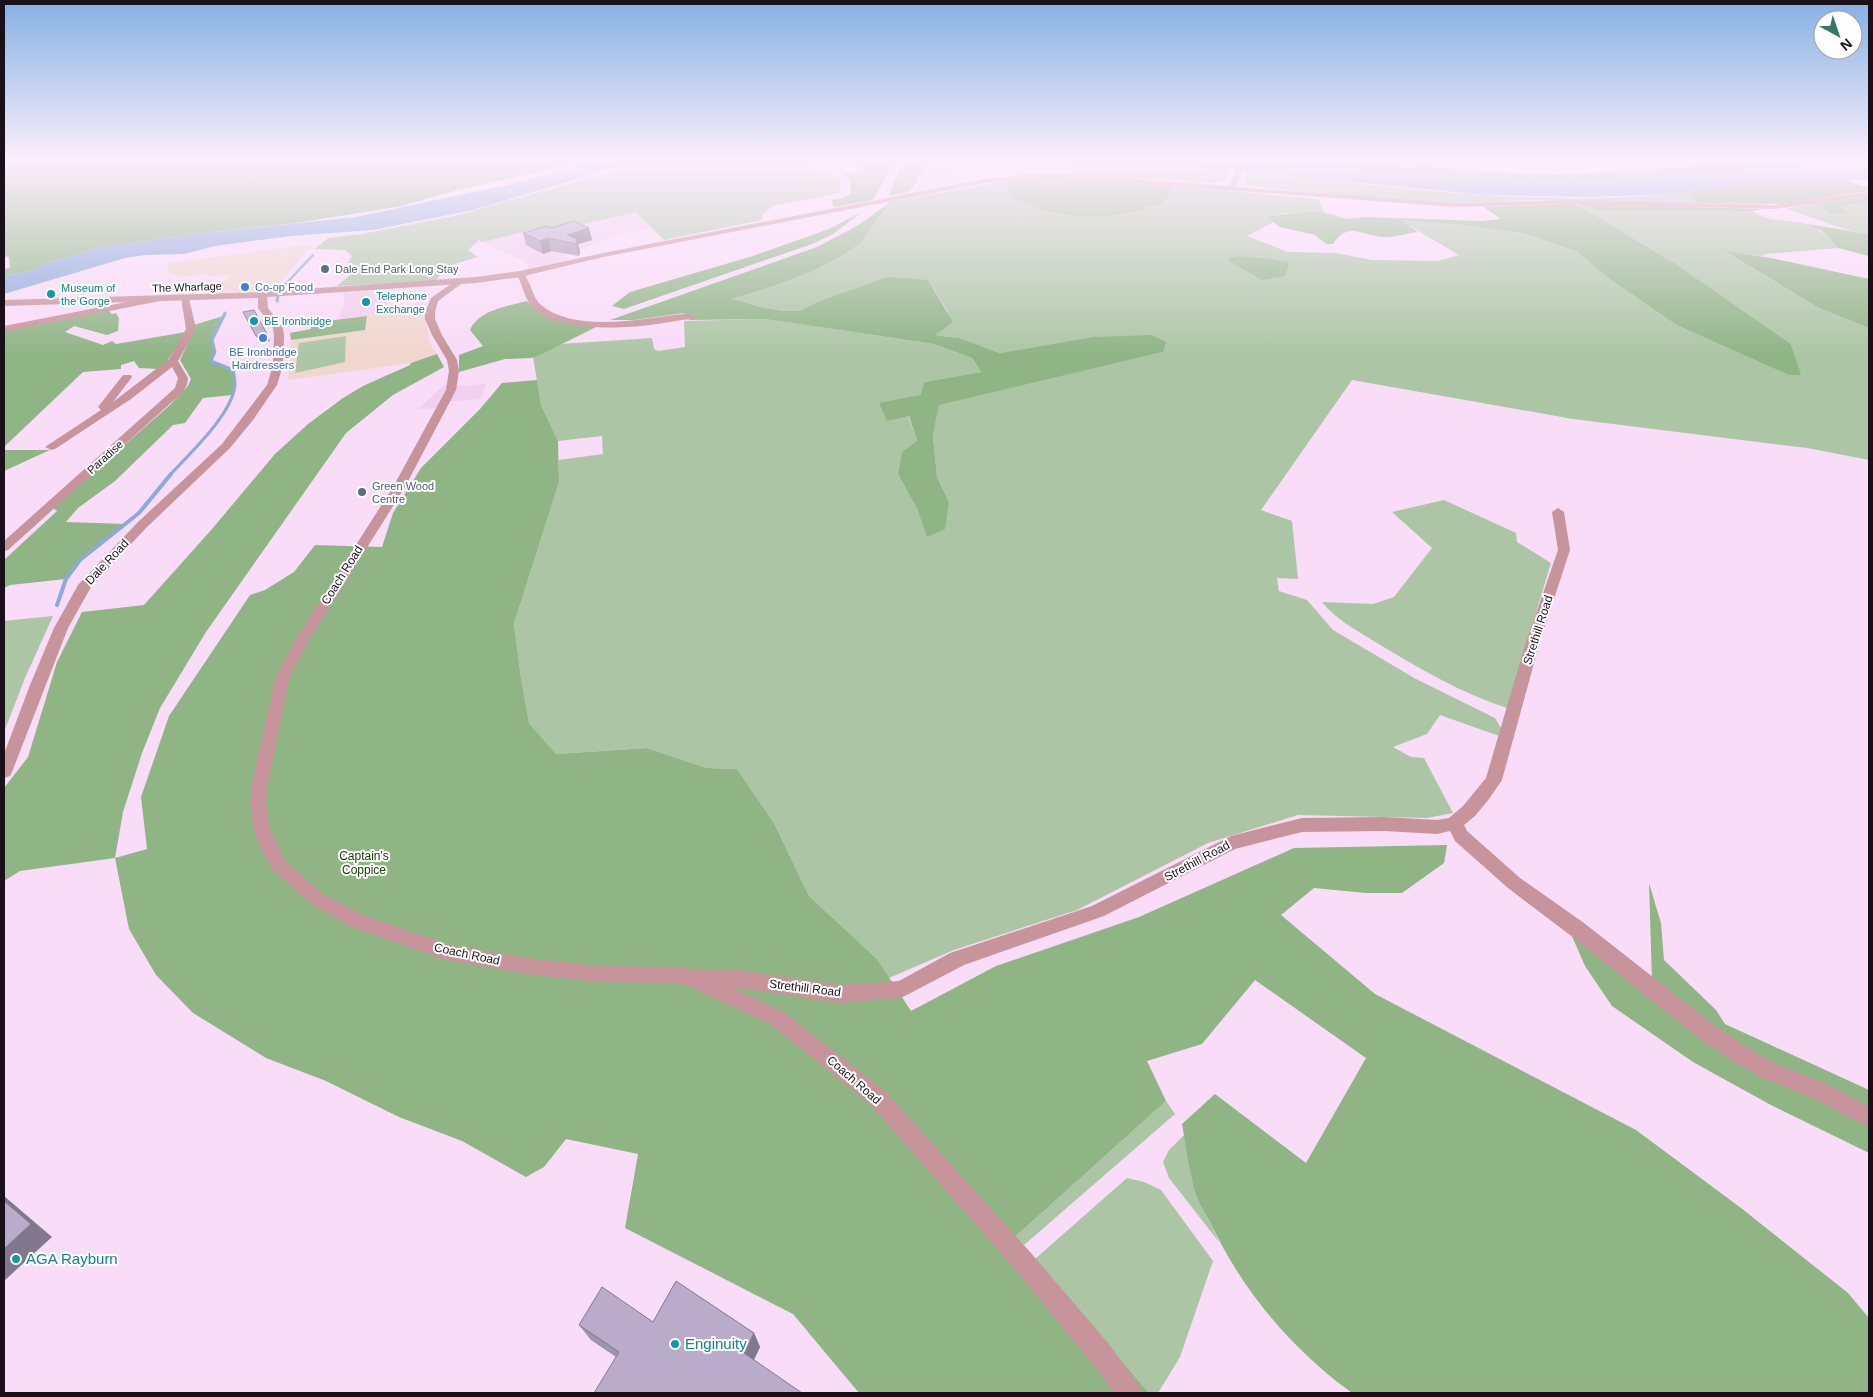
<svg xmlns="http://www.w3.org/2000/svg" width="1873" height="1397" font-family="Arial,sans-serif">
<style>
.built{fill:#f1cff0}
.industrial{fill:#f0d6d1}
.education{fill:#efd7cd}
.green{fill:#acc6a5}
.forest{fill:#8fb585}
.water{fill:#8daadc}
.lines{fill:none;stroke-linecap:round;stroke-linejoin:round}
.stream-far2{stroke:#8daadc;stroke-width:2.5}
.stream-far1{stroke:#8daadc;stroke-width:3}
.stream{stroke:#8daadc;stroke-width:4}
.minor{fill:#c7949b;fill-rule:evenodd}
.tertiary{fill:#c7949b;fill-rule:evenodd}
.wall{fill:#a093af}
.shaded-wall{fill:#82788e}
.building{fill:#baabcb;stroke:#82788e}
.service-dot{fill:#5c6f8a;stroke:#fff;stroke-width:2}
.shop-dot{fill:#3f7fe0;stroke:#fff;stroke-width:2}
.culture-dot{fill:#0f9aa8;stroke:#fff;stroke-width:2}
.labels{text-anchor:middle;stroke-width:4;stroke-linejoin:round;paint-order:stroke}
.far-service-label{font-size:11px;fill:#4e5e75;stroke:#fff;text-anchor:start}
.far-street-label{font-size:11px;fill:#1a101a;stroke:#fff}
.far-shop-label{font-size:11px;fill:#366cbe;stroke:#fff;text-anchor:start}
.far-culture-label{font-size:11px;fill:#0d838f;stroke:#fff;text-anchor:start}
.street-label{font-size:12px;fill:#1a101a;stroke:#fff}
.park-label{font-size:12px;fill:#124400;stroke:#fff}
.near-culture-label{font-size:15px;fill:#0d838f;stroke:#fff;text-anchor:start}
</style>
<rect width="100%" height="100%" fill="#f9dcf8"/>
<!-- built -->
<path class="built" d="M924 162H942L965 184 913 193 920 182 918 176 927 168Z
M636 212 653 228 614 236 565 255 570 260 528 270V264L518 258 482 242 540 228 548 232Z
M368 290 387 295 389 302 385 314 339 319 342 308 345 307 343 291Z
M486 384 481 399 442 402 439 408 418 409 444 385 458 386Z"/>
<!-- industrial -->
<path class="industrial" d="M1017 162H1055L1075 163 1072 175 1043 174V172H1038V170L1018 169Z
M304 245 313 246 306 251 275 290 214 293 231 275 205 276 206 274 182 277 170 274 167 266 170 263Z"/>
<!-- education -->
<path class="education" d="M426 308 425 319 431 346 437 354 411 363 288 380 291 340 365 330 367 316Z"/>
<!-- green -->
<path class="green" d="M671 159H807L808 168 840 178V193L773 206 763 214 762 220 664 240 636 212 548 232 540 228 482 242 479 240 468 250 478 257 448 266 435 281 337 286 350 275 342 273 352 256 345 250 315 249 328 238 362 234 454 216 643 163Z
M902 159C1011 159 1120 159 1228 170L1225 180 1214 183 1072 175 1074 163 902 162Z
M1247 172C1391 186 1543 210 1687 192L1693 196 1698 203 1535 200 1452 203 1367 198 1249 186 1244 183Z
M1006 181 1009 195 1174 186 1318 199 1325 213H1284L1268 217 1274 222 1247 236 1288 252 1336 253 1372 260 1438 261 1459 255 1400 220 1454 224 1522 233 1576 251 1608 278 1675 324 1800 375 1791 344 1676 264 1583 208 1572 204H1580L1595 210 1753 211C1767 223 1790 219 1807 224 1820 228 1828 238 1838 248L1766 254 1761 256 1725 252 1819 308 1869 328V460L1807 448 1573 419 1352 380 1261 510 1292 521 1298 579 1277 578 1279 591 1307 600 1333 630 1416 679 1495 718 1501 728 1502 737 1440 715 1427 734 1393 747 1411 757 1424 758 1453 813 1427 818 1298 815 1208 843 1077 910 954 950 889 978 877 959 809 896 774 823 737 769 706 768 647 748 556 754 529 723 521 678 514 624 559 482V460L603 454 602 436 558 441 541 405 533 357 560 344 652 338 654 349 658 351 685 347 684 321 765 319 934 344 972 358 981 372 924 382 920 395 887 421 908 415 917 441 898 474 917 509 927 536 949 502 937 477 933 436 939 404 1163 352 1092 337 1000 353 960 338 934 335 948 312 928 280 820 301 801 311H784L761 307 731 299 774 286 811 272 837 259 861 243 889 202Z
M1869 202V234L1848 230 1786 209 1812 204 1822 206 1829 213H1847L1840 206Z
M346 336 345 362 295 373 299 343Z
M1444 500 1516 533 1517 542 1551 563 1507 708C1461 693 1418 668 1377 643 1358 631 1336 620 1322 602L1373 604 1394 597 1432 548 1392 512Z
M53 616 25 678 4 732V621Z
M1166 1101 1175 1114 1024 1245 1016 1236Z
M1184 1135 1196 1192 1219 1242 1169 1178 1163 1162 1169 1150Z
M1127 1178 1144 1182 1161 1190 1213 1261 1180 1357 1158 1393H1149L1035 1259Z"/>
<!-- forest -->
<path class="forest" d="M4 159H596L457 190 402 206 296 223 185 235 99 248 47 263 31 271 4 276V269L10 268 9 257 4 256Z
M1258 159H1356L1414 168V164L1475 171 1558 175 1696 166 1753 159H1791L1805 168C1715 170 1627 184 1537 184 1444 183 1351 169 1258 159Z
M902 162H924L927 168 917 177 918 181 908 192 889 196Z
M859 163H894L873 200 834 207 831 200 843 198 851 194 850 181 843 174 857 172Z
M1052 177 1174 186C1171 190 1167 199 1163 202 1159 205 1153 206 1148 207 1105 223 1049 219 1009 195L1006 181Z
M1845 180 1869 188V191L1784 204 1698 203 1693 196 1687 192 1780 181 1793 184Z
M1869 196V202L1841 206 1847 213H1829L1822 206 1812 204Z
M888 204 861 243 837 259 811 272 774 286 732 299 761 307 784 311H800L820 301 888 277 928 280 953 322 935 335 960 338 1000 353 1092 337 1152 335 1166 342 1163 352 939 405 933 436 937 477 949 502 945 529 927 537 917 509 898 474 902 452 917 441 909 416 887 421 879 403 920 395 924 382 981 372 972 358 934 344 765 319 689 320 690 316 683 313 634 320H610L817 247 857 226Z
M1572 204 1583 208 1676 264 1791 344 1801 375H1789L1675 324 1608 278 1576 251 1522 233 1454 224 1401 220 1418 232C1407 233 1393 238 1382 237 1361 235 1348 221 1333 244H1326L1315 235 1280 227 1267 217C1279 214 1315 211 1326 213 1344 217 1344 221 1364 217L1481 221 1501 219 1484 207Z
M1580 204 1763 209 1753 211 1595 210Z
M862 212 833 234 812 244 624 309 612 306 630 292 753 256 829 229Z
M1807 224 1869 234V256L1838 248 1822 231Z
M1724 251 1771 258 1869 279V328L1819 308Z
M1237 256 1272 259 1288 262V269L1284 276 1262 280 1230 262 1229 258Z
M527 301C543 321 576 321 600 325L542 354 531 358 505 359 459 372V355L483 346 470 330C478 310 508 306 527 301Z
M108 310 112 314 116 313 119 318 118 331 107 335 74 326 65 332 103 345 112 341 116 344 186 332 167 361 158 369 139 368 134 361 121 365V369L83 372 4 447V330Z
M226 315 213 340 215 352 211 361 233 370 235 385 232 395 203 398 185 423 173 425 115 481 78 508 66 522 127 524 80 560 66 579 10 585 4 588V560L57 511 53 508 170 405 188 386 191 379 180 360 194 330V325Z
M367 316 365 330 291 340 290 333 311 329V326L303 327V324Z
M437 354 444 367 393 395 346 433 206 632 160 708 142 753 123 812 115 858 147 849 141 797 169 716 250 595 265 590 294 572 315 545 382 547 393 513 421 468 480 409 502 383 537 380 541 405 558 441 559 482 514 624 521 678 529 723 556 754 647 748 706 768 737 769 774 823 809 896 877 959 911 1011 996 966 1139 917 1294 848 1447 845 1444 863 1402 893H1366L1314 888 1281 915 1375 994 1636 1130 1741 1208 1848 1293 1869 1318V1393H1352C1291 1349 1242 1290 1210 1222 1205 1212 1198 1202 1195 1191 1189 1170 1186 1146 1182 1124L1215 1094 1306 1163 1366 1058 1255 980 1202 1044 1147 1061 1166 1101 1016 1236 1149 1393H859L793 1314 625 1228 638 1154 566 1139 544 1167 526 1177 462 1141 399 1117 326 1081 266 1058 193 1013 156 975 129 929 115 858 20 871 4 881V788L28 757 57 662 82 612 144 605 212 529 275 454 308 424 343 398 363 386 410 365 411 363Z
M4 450H50L4 471Z
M1649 883 1661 923 1664 960 1716 1010 1725 1024 1869 1090V1109L1860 1103 1781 1068 1724 1036 1652 980Z
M1571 934 1822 1100 1869 1124V1153L1769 1104 1693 1062 1612 1006 1585 966Z"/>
<!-- water -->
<path class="water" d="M604 159H656L621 166 473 210 373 230 291 236 215 246 184 254 145 255 125 258 4 294V276L31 271 47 263 99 248 185 235 356 217 508 185Z
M1013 159H1258L1454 180 1536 184 1602 182 1755 169 1869 167V179L1793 184 1780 181 1672 194 1590 197 1485 195 1204 168Z"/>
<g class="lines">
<!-- stream-far2 -->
<path class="stream-far2" d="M281 289 313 255"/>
<!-- stream-far1 -->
<path class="stream-far1" d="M277 301 278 296
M170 475C189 454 232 415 235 385 235 381 234 375 233 370L211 361 215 352 212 340 225 313"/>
<!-- stream -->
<path class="stream" d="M57 605 66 579 80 560 139 513 171 474"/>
<!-- minor -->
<path class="minor" d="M520 271 523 272C531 282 533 299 541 305 578 335 649 317 691 313L696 316 691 319C677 320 663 324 649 325 618 329 557 331 533 308 524 299 523 284 516 274Z
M458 279 462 282 461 284 438 301 435 312V319L442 335 457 360 459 371 456 390 405 487 309 640 289 679 268 783 266 804 269 826 284 859 322 893 363 915 446 944 528 958 598 966 683 967 689 969 737 970 842 985 899 981 950 953 1092 906 1231 836 1302 818 1384 817 1437 820 1449 818 1463 806 1486 778 1525 645 1558 550 1552 512 1558 508 1564 512 1570 550 1539 645 1502 780 1489 799 1475 816 1464 825 1467 831 1520 878 1584 923 1714 1025 1748 1048 1777 1064 1829 1085 1869 1107V1128L1815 1099 1763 1078 1734 1062 1700 1039 1570 935 1508 888 1455 841 1450 831 1437 834 1384 831 1302 832 1235 849 1104 916 964 965 901 998 842 1003 730 987 784 1012 885 1091 1030 1252 1109 1344 1138 1384 1142 1393H1114L1091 1362 1014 1268 871 1105 770 1024 682 983 598 982 528 974 446 960 351 927 310 903 272 869 257 841 253 826 250 804 252 783 275 679 295 640 393 487 446 390 449 371 447 360 432 335 425 319V312L431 298Z
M185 295 189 298 196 329 178 361 188 378 187 385 183 392 8 550 4 551V541L175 388 178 378 172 367 131 399 55 449 51 450 45 447 101 410 98 407 123 375H131L132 377 113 402 169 359 186 329 181 298Z
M157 296 161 299 160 301 4 332V326Z"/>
<!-- tertiary -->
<path class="tertiary" d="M1239 159H1246L1236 187 1455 203 1570 200 1775 205 1869 192V196L1775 209 1570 204 1455 207 1063 178H1032L985 183 603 257 520 277 476 283 267 297 268 308 283 328 284 336 283 365 277 385 253 420 230 448 146 528 91 587 68 628 12 772 10 776 4 778V754L30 685 54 628 78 585 138 522 222 444 267 385 273 365 274 336 273 328 258 308V298L4 306V300L262 292 476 277 520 271 603 253 985 179 1032 174H1063L1229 186Z"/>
</g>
<!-- wall -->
<path class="wall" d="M551 228 592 240 578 244 580 252 579 256 551 251 543 254 526 245 523 233Z
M653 1322 754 1333 760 1347 754 1360 616 1357 591 1340 579 1325Z"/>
<!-- shaded-wall -->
<path class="shaded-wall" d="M589 228 592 240 578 244 580 252 579 256 576 244 567 235Z
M548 238 551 251 543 254 540 241Z
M267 334 270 341 259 343 256 336Z
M4 1196 52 1237 4 1281Z
M754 1333 760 1347 750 1367 744 1353Z"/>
<!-- building -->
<path class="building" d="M574 221 589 228 567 235 577 239 576 244 548 238 540 241 523 233 547 226 551 228Z
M254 310 267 334 256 336 243 312Z
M4 1201 31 1224 4 1249Z
M676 1281 754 1333 744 1353 802 1393H594L619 1352 579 1325 602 1287 653 1322Z"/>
<!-- sky -->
<linearGradient id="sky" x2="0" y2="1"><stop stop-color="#83b0e3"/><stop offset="0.45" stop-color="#fceffc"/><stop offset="1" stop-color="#fceffc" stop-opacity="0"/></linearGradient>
<rect width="1873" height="355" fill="url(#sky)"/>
<!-- markers -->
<g class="service-dot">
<circle cx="325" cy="269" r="5"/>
<circle cx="362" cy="492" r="5"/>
</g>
<g class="shop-dot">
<circle cx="245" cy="287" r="5"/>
<circle cx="263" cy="338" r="5"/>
</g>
<g class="culture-dot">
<circle cx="51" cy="294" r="5"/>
<circle cx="366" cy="302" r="5"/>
<circle cx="254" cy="321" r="5"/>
<circle cx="16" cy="1259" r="5"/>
<circle cx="675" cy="1344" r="5"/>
</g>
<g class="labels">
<!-- far-service labels -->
<g class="far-service-label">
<text x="335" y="273">Dale End Park Long Stay</text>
<text x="372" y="490">Green Wood<tspan x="372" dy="13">Centre</tspan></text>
</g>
<!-- far-street labels -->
<g class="far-street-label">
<text transform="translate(187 287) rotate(-2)" y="4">The Wharfage</text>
<text transform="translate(105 457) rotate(-42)" y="4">Paradise</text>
</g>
<!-- far-shop labels -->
<g class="far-shop-label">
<text x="255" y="291">Co-op Food</text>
<text x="263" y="356" text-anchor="middle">BE Ironbridge<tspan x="263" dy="13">Hairdressers</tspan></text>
</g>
<!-- far-culture labels -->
<g class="far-culture-label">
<text x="61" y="292">Museum of<tspan x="61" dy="13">the Gorge</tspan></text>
<text x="376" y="300">Telephone<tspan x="376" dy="13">Exchange</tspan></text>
<text x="264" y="325">BE Ironbridge</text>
</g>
<!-- street labels -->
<g class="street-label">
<text transform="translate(107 562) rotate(-47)" y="4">Dale Road</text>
<text transform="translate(342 575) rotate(-58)" y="4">Coach Road</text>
<text transform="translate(1538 630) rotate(-72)" y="4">Strethill Road</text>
<text transform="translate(1197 861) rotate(-28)" y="4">Strethill Road</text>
<text transform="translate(467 954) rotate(12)" y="4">Coach Road</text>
<text transform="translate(805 988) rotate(7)" y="4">Strethill Road</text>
<text transform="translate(854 1080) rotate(41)" y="4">Coach Road</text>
</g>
<!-- park labels -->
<g class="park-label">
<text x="364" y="860">Captain's<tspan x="364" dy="14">Coppice</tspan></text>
</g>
<!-- near-culture labels -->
<g class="near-culture-label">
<text x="26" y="1264">AGA Rayburn</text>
<text x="685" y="1349">Enginuity</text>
</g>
</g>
<!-- border -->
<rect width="1873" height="1397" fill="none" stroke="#1a101a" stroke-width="10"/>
<!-- north arrow -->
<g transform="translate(1838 35) rotate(140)"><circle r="24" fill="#ffffff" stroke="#a39fa3"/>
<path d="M0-4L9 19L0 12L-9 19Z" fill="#357767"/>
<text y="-8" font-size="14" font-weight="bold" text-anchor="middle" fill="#1a101a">N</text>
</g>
</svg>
